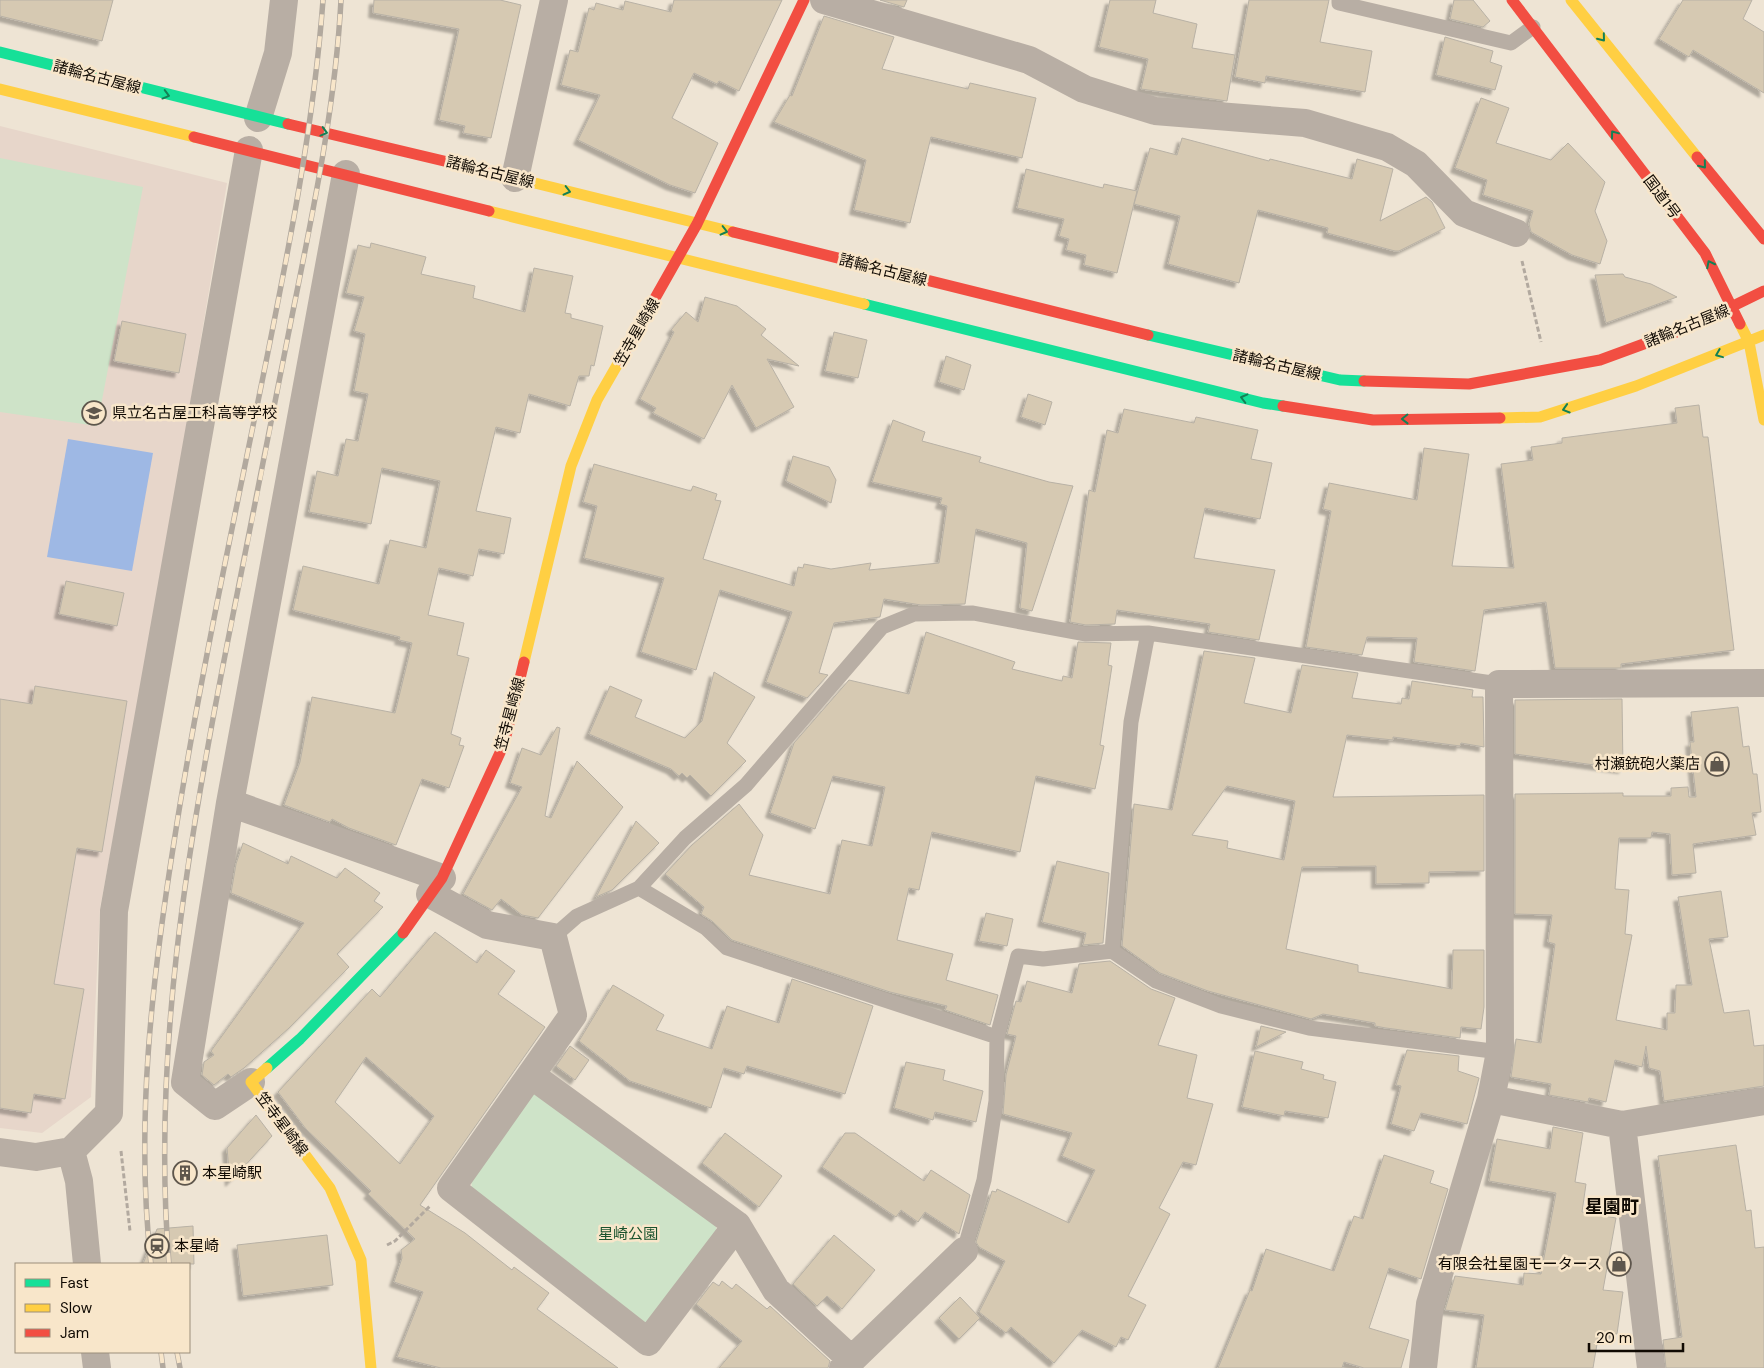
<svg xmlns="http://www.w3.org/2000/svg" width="1764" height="1368" font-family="'DM Sans','Noto Sans JP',sans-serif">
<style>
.education{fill:#e7d6ca}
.green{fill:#cee3c8}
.water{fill:#9eb8e4}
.building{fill:#d6c9b2;stroke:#b8b1a5;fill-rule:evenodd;filter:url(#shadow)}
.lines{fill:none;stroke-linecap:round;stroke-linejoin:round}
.path{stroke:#b2a99f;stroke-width:3;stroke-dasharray:5 2.5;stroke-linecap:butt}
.lane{stroke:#b8aea4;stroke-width:15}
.street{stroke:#b8aea4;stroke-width:28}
.fast{stroke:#16e098;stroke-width:11}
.slow{stroke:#ffcf43;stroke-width:11}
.jam{stroke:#f24e42;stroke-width:11}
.rail-casing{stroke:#b2a99e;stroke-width:5.5}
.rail{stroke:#f8e6ca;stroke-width:4;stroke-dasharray:11;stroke-linecap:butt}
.oneway{stroke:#138055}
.labels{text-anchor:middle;stroke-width:5;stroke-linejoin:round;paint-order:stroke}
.street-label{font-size:15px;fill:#100a03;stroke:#f8e6ca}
.poi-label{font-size:15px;fill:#100a03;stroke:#f8e6ca;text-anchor:start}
.park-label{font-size:15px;fill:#1a532e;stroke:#f8e6ca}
.quarter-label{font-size:18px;font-weight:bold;fill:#100a03;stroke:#f8e6ca}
</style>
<defs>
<filter id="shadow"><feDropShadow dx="-4.5" dy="4.5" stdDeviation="1" flood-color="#0004"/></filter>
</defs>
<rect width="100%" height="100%" fill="#eee4d4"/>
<!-- education -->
<path class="education" d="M0 126 227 183 150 643 100 908 91 1097 42 1133 0 1128Z"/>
<!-- green -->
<path class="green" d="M0 158 143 187 97 426 0 412Z
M541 1089 714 1219 718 1235 654 1322 639 1323 472 1191 471 1177 528 1095Z"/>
<!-- water -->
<path class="water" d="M68 439 153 453 132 571 47 557Z"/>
<!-- building -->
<path class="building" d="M0 0H113L102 41 0 16Z
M374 0H500L521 5 491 138 463 133 465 126 439 120 459 29 373 13Z
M674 0H782L739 91 719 81 717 84 694 73 672 118 718 143 695 193 670 185 578 140 600 95 561 85 570 50 578 52 589 8 594 10 596 3 623 10 625 1 671 12Z
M880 0H907L904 7Z
M1110 0H1156L1153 13 1197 24 1192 48 1235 55 1227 101 1141 89 1148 59 1099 47Z
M1249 0H1329L1320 42 1372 51 1365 92 1266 76 1265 83 1235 77Z
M1454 0H1473L1490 21 1483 27 1450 19Z
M1683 0H1752L1743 19 1764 32V93L1693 50 1689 57 1659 39Z
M824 16 894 37 882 69 968 89 970 83 1036 98 1022 158 931 137 910 223 854 210 866 160 774 122 790 95 792 96Z
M1445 37 1493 51 1490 62 1502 66 1495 90 1436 75Z
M1481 98 1509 108 1496 143 1551 160 1568 143 1605 182 1595 211 1607 241 1600 264 1572 255 1531 232 1529 224 1533 211 1483 195 1487 180 1455 168Z
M1182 138 1269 161 1270 159 1352 179 1357 159 1393 169 1380 221 1426 197 1432 202 1445 228 1399 251H1395L1327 233 1328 228 1258 210 1239 283 1168 264 1180 216 1134 204 1150 148 1177 155Z
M1026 169 1103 188 1104 184 1137 191 1117 273 1084 265 1086 255 1066 250 1069 239 1059 236 1064 219 1017 208Z
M371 243 426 257 421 274 475 286 473 298 525 312 534 268 573 276 565 313 571 314V318L603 326 594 366 591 365 589 376H579L570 406 529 394 520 433 496 427 476 511 511 518 504 554 479 549 473 576 439 568 428 615 464 623 457 655 469 658 451 734 461 738 459 745 464 746 449 788 422 779 396 845 349 828 332 819 330 822 284 805 300 762 312 697 395 713 412 643 399 640 400 637 293 610 303 566 379 584 390 540 426 548 440 481 382 468 371 524 309 512 317 471 338 476 346 439 358 441 368 394 354 391 365 334 354 331 364 297 346 293 358 245 370 248Z
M1623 274 1625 277 1651 284 1677 297 1606 323 1595 275Z
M705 297 737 306 766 329 761 335 799 366 767 359 794 407 756 428 732 385 704 439 653 413 656 408 640 399 674 332 671 330 686 312 698 322Z
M122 321 186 334 179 373 114 361Z
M834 332 867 340 858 378 825 371Z
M946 356 971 365 964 390 939 382Z
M1028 394 1052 402 1045 425 1021 417Z
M1699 405 1703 437H1708L1734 650 1621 664V668H1555L1546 602 1484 610 1475 671 1414 662 1417 638 1367 637 1362 655 1306 647 1331 511 1323 509 1329 483 1417 500 1424 448 1469 454 1452 566 1514 568 1501 464 1533 460 1531 447 1562 443V438L1677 423 1675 408Z
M1124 409 1194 423 1196 417 1258 430 1251 459 1272 463 1260 519 1205 508 1194 558 1275 570 1259 640 1208 632 1210 624 1117 610 1115 624 1086 625 1070 622 1089 490 1095 492 1107 430 1118 433Z
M893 420 925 432 922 441 981 457 979 462 1049 482 1073 486 1032 611 1020 608 1027 543 976 529 965 604 921 605 884 599 880 617 834 623 819 673 828 675 807 698 766 682 792 612 720 590 696 670 641 652 664 578 584 558 597 506 583 502 594 464 691 491 693 486 717 494 715 500 721 501 703 559 794 586 798 567 803 568 804 564 831 569 871 563 869 570 939 563 947 506 940 504 942 498 872 482Z
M793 456 829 467 836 480 831 503 786 481Z
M66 581 124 593 117 626 59 614Z
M926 632 1015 662 1012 669 1062 681 1063 676 1072 678 1078 642 1111 643 1108 665 1112 666 1100 745 1104 746 1095 789 1036 776 1020 852 932 832 919 890 909 888 897 940 953 954 946 980 998 995 990 1025 945 1010 947 1006 890 992 732 940 712 921 701 914 704 907 665 874 692 845 739 804 763 835 749 875 830 894 842 840 872 846 885 787 833 776 815 829 770 813 794 743 849 680 909 694Z
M1204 651 1255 658 1244 703 1291 713 1302 665 1358 673 1352 698 1401 704 1402 698 1409 699 1412 681 1473 690 1472 697H1483L1484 747 1461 743 1460 746 1393 737V740L1347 735 1333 797 1484 795V871L1429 872V883L1376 884V866L1302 867 1286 949 1358 965V972L1452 989 1453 950H1484V1007L1481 1029 1461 1027 1460 1038 1386 1028 1375 1026V1023L1323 1014 1311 1019 1208 991 1160 973 1122 946 1134 804 1172 810ZM1227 786 1295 801 1284 860 1227 848 1228 841 1192 835Z
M714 672 755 697 727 743 746 761 711 796 690 775 687 778 682 773 679 776 671 769 589 734 610 686 642 700 635 717 685 738 702 721Z
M35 686 127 701 102 852 77 848 54 984 84 989 65 1099 34 1094 31 1113 0 1108V699L32 704Z
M1622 699 1623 769 1515 754V700Z
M1738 707 1743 747 1749 746 1753 774H1757L1761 812 1752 813 1756 835 1693 844 1696 873 1672 875 1670 834 1652 832 1651 838H1619L1615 889 1629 890 1625 934 1632 935 1616 1020 1667 1030V1013H1675L1676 985H1692L1678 897 1721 891 1728 937 1709 939 1724 1013 1749 1010 1754 1046 1764 1045V1086L1664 1101 1660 1071 1649 1068 1646 1046 1642 1067 1615 1060 1606 1102 1589 1098 1588 1102 1549 1095 1551 1084 1511 1077 1516 1039 1541 1043 1555 944 1548 942 1552 915 1515 914V794L1623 793V796H1671V788L1688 787 1689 797H1696L1690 742H1694L1691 712Z
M557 727 560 728 545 816 551 818 577 761 623 807 538 918 522 915 501 899 492 910 463 894 522 787 510 783 522 748 541 755Z
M636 821 659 843 612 890 596 897Z
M243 843 288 864 291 856 337 878 345 868 380 893 374 901 383 907 337 954 349 967 289 1028 244 1068 231 1077 228 1074 214 1085 202 1075 204 1062 214 1055 211 1051 304 923 231 893 236 864Z
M1057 861 1109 873 1103 943 1083 945 1086 933 1042 922Z
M986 913 1013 919 1007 946 979 941Z
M435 932 477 963 486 950 515 971 498 994 545 1027 420 1205 465 1233 512 1270 514 1267 549 1293 537 1309 618 1368H441L397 1357 423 1292 394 1282 402 1258 401 1250 415 1239 368 1194 371 1191 306 1129 278 1092 372 989 380 997ZM366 1057 434 1116 400 1164 335 1102Z
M1110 961 1151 989 1175 998 1158 1045 1197 1055 1187 1098 1213 1104 1196 1165 1183 1162 1159 1208 1170 1214 1128 1296 1146 1305 1128 1340 1121 1337 1116 1347 1082 1330 1054 1363 1011 1327 1006 1333 979 1312 1005 1261 979 1247 976 1242 992 1191 996 1192 997 1189 1069 1223 1095 1170 1062 1156 1072 1133 1003 1114 1006 1075 1016 1036 1007 1034 1016 1001 1021 1002 1027 981 1072 993 1079 964Z
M792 979 873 1006 845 1094 747 1066 744 1074 724 1068 711 1108 630 1081 579 1041 613 985 664 1015 656 1030 712 1049 727 1006 779 1023Z
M1261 1026 1286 1032 1256 1047Z
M570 1046 589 1060 575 1080 556 1066Z
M1407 1050 1459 1056 1458 1071 1479 1078 1467 1124 1421 1113 1414 1131 1391 1124 1401 1086 1396 1085Z
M1255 1051 1303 1062 1301 1069 1324 1075 1323 1079 1336 1082 1328 1118 1285 1111 1284 1116 1242 1107Z
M906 1062 945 1070 943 1080 983 1091 976 1122 935 1112 933 1120 894 1108Z
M256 1115 272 1136 230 1182 227 1148Z
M1553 1127 1583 1133 1575 1182 1586 1184 1582 1212 1616 1218 1603 1290 1623 1292 1617 1334 1599 1332 1593 1368H1476L1484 1315 1445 1310 1455 1276 1523 1285 1524 1273 1541 1274 1556 1193 1489 1181 1497 1139 1550 1149Z
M725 1133 782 1176 759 1207 702 1163Z
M845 1133H855L924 1181 931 1170 970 1195 959 1234 925 1212 918 1222 901 1210 896 1217 822 1167Z
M1736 1145 1746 1211 1751 1210 1755 1248 1764 1247V1368H1666L1663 1340 1682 1337 1658 1156Z
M1384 1155 1434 1171 1430 1183 1448 1189 1421 1279 1389 1268 1369 1328 1409 1340 1401 1368H1364L1344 1362 1342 1368H1218L1250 1290 1252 1291 1266 1249 1334 1271 1354 1216 1363 1219Z
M193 1226 194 1264H143L157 1229Z
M327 1235 333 1285 243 1296 237 1245Z
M834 1235 875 1270 842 1309 827 1296 817 1306 793 1284Z
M722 1281 732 1289 736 1284 767 1309 770 1306 830 1361 828 1368H719L742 1341 696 1304 713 1282 719 1286Z
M960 1297 980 1318 959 1339 939 1318Z"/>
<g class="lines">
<!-- path -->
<path class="path" d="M1522 261 1541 342
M121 1151 130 1231
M387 1245 395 1241 430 1206"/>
<!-- lane -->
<path class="lane" d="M1339 0V3L1511 43 1533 27
M639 888 706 928 727 948 997 1037
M553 937 577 916 639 888 685 838 746 785 882 627 914 614 973 613 1085 634 1148 633 1499 684
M1112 951 1131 722 1148 633
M964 1251 984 1180 996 1101 997 1037 1018 956 1043 959 1112 951 1156 981 1221 1006 1309 1028 1500 1052"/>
<!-- street -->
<path class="street" d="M824 0 1029 60 1084 89 1155 111 1305 123 1387 147 1416 164 1464 213 1516 233
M258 118 278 53 284 0
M515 178 554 0
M230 803 442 878
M430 894 487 925 553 937 573 1015 451 1188 648 1342 737 1225
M531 1075 737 1225 776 1290 852 1360
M251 1082 215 1106 185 1082 230 803 346 174
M1491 1099 1622 1125 1764 1101
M1622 1125 1651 1368
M71 1151 79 1181 87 1264
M0 1152 36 1157 71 1151 109 1113 114 911 249 150
M95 1352 97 1368
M843 1368 964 1251
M1423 1368 1430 1304 1491 1099 1500 1052 1499 684 1764 683"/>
<!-- fast -->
<path class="fast" d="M0 52 288 124
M864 304 1263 403 1283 406
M1148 335 1340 380 1364 381
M267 1068 300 1039 403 933"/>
<!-- slow -->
<path class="slow" d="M1571 0 1697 157
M0 89 194 137
M486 171 733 232
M489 211 864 304
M1740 324 1749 342 1764 420
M1500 418 1540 417 1636 386 1764 335
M524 662 571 466 597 400 620 360
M267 1068 251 1082 330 1188 361 1260 371 1368"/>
<!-- jam -->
<path class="jam" d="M1512 0 1705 253 1740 324
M288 124 486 171
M194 137 489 211
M1697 157 1764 239
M733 232 1148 335
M620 360 697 224 804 0
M1364 381 1469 384 1600 360 1690 327 1764 291
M1283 406 1373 420 1500 418
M403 933 442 878 504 744 524 662"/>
<!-- rail casing -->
<g class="rail-casing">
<path id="rail" d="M151 1264C135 1124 152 980 174 842 199 681 234 521 266 362 290 242 314 122 323 0
M169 1264C152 1056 187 849 227 645 248 542 268 439 288 336 310 225 335 113 341 0
M161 1352 163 1368
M177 1352 180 1368"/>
</g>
<!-- rail -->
<use href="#rail" class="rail"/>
</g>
<!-- one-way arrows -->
<defs><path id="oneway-chevron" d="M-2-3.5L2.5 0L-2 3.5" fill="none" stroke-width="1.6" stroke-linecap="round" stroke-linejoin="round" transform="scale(1.25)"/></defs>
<g class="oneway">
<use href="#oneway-chevron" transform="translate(1602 38) rotate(51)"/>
<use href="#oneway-chevron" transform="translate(166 95) rotate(15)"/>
<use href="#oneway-chevron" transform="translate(324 132) rotate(15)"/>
<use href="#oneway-chevron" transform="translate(1614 134) rotate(-127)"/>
<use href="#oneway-chevron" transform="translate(1703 165) rotate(51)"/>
<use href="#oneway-chevron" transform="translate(567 191) rotate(14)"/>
<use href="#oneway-chevron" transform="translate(724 231) rotate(14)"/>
<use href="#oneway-chevron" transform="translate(1710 264) rotate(-117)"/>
<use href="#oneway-chevron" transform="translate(1719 354) rotate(158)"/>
<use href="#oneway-chevron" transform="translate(1244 398) rotate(-166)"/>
<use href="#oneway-chevron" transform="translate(1566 409) rotate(163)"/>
<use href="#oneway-chevron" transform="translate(1405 419) rotate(179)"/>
</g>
<!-- icons -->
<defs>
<g id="school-ring" transform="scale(1.25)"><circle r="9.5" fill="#f8e6ca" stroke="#5e564c" stroke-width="1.5"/><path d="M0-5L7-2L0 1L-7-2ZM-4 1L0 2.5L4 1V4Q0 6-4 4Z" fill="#5e564c"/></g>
<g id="shop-ring" transform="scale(1.25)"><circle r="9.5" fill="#f8e6ca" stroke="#5e564c" stroke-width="1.5"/><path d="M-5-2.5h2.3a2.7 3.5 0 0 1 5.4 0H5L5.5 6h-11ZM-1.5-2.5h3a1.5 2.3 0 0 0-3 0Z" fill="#5e564c"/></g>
<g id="building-ring" transform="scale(1.25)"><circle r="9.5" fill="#f8e6ca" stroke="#5e564c" stroke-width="1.5"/><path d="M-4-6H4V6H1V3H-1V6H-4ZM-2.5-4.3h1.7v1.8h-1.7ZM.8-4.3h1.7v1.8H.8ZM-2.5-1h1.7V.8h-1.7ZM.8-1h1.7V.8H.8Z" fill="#5e564c"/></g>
<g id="station-ring" transform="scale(1.25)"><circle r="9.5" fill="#f8e6ca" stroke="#5e564c" stroke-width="1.5"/><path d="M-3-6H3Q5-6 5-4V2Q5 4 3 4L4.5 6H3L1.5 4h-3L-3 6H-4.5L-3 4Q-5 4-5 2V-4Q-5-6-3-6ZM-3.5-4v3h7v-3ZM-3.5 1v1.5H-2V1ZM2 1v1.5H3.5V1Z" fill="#5e564c"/></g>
</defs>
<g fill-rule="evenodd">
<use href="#school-ring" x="94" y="413"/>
<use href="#shop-ring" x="1717" y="764"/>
<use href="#building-ring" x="185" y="1173"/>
<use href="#station-ring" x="157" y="1246"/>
<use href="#shop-ring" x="1619" y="1264"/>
</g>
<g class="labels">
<!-- street labels -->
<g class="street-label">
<text transform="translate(97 77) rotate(15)" y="5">諸輪名古屋線</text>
<text transform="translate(490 172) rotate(14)" y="5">諸輪名古屋線</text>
<text transform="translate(1662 197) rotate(53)" y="5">国道1号</text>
<text transform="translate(883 270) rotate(14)" y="5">諸輪名古屋線</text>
<text transform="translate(1687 326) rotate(-22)" y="5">諸輪名古屋線</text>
<text transform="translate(637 332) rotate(-60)" y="5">笠寺星崎線</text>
<text transform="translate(1277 365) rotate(13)" y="5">諸輪名古屋線</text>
<text transform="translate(510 714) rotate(-75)" y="5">笠寺星崎線</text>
<text transform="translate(282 1124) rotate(53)" y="5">笠寺星崎線</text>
</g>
<!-- poi labels -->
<g class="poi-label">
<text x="112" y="418">県立名古屋工科高等学校</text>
<text x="1700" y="769" text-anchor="end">村瀬銃砲火薬店</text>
<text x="202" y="1178">本星崎駅</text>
<text x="174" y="1251">本星崎</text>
<text x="1602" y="1269" text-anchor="end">有限会社星園モータース</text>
</g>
<!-- park labels -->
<g class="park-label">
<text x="628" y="1239">星崎公園</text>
</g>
<!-- quarter labels -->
<g class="quarter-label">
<text x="1612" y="1213">星園町</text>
</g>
</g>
<!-- legend -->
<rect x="15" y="1263" width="175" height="90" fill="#f8e6ca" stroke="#9b8e7a"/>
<rect x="25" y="1279" width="25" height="8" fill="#16e098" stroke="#9b8e7a"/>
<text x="60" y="1288" font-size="15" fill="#100a03">Fast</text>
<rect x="25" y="1304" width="25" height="8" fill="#ffcf43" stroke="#9b8e7a"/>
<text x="60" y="1313" font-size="15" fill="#100a03">Slow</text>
<rect x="25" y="1329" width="25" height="8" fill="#f24e42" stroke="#9b8e7a"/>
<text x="60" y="1338" font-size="15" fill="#100a03">Jam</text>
<!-- scale -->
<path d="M1589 1343v8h94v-8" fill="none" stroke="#100a03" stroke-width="2.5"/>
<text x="1596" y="1343" font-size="15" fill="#100a03" stroke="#f8e6ca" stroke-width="4" paint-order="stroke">20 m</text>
</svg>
